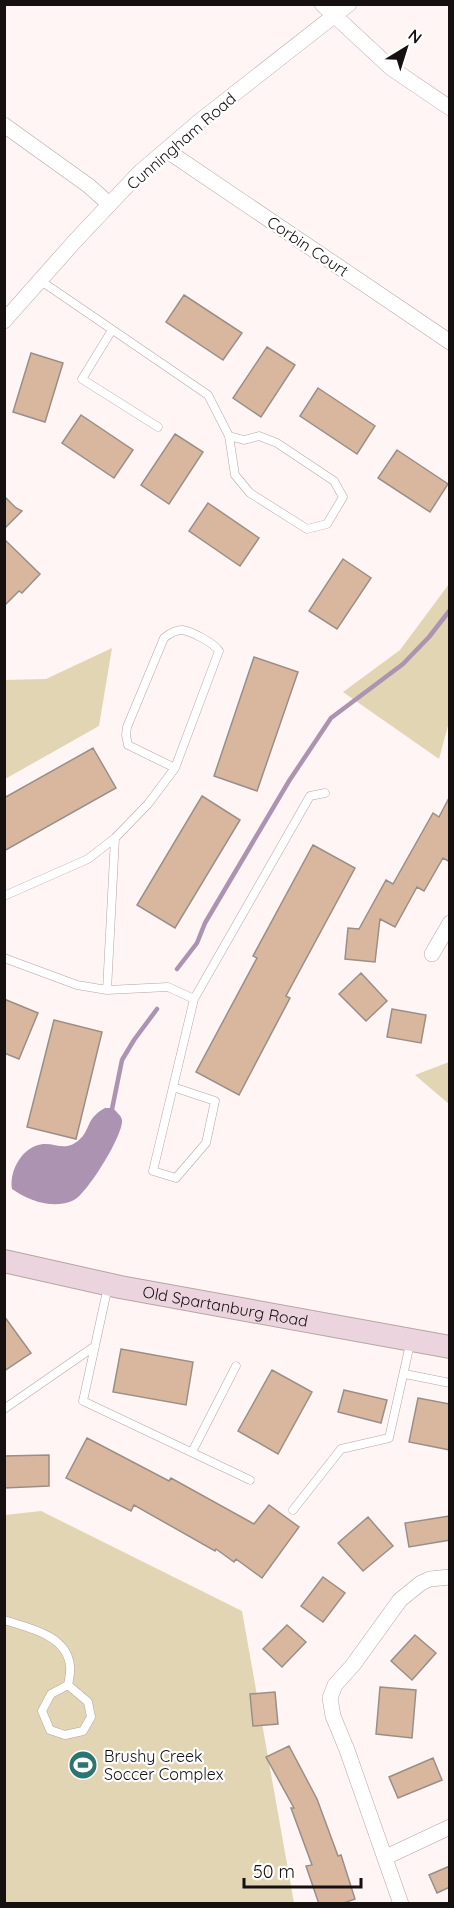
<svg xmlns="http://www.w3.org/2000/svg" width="454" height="1908" font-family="Quicksand,sans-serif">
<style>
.green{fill:#e1d5b4}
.water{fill:#ac93b1}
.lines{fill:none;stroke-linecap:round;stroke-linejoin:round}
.stream{stroke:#ac93b1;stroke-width:4.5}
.building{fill:#d9b79e;stroke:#9a8f87;stroke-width:1.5}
.service-casing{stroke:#b5a6a4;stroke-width:9}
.minor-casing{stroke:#b5a6a4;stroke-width:16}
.secondary-casing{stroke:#b5a6a4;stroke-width:24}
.service{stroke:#fff;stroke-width:8}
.minor{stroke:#fff;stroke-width:15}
.secondary{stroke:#ecd4de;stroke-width:22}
.labels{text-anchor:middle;stroke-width:4.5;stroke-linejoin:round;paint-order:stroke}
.street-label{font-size:16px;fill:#161010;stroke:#fff}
.poi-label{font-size:16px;fill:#161010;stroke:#fff;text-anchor:start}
</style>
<rect width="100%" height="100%" fill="#fff5f4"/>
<!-- green -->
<path class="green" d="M449 584V722L439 759 343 692 400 650Z
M112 648 99 726 5 779V680L46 679Z
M449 1062V1104L415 1075Z
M41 1511 242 1611 294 1903H5V1515Z"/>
<!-- water -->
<path class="water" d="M105 1108H113C116 1112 121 1115 122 1120 124 1134 87 1194 74 1200 54 1210 29 1201 12 1189 9 1170 23 1146 43 1144 57 1143 65 1152 79 1140 91 1130 85 1119 105 1108Z"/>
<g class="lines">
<!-- stream -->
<path class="stream" d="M177 969 197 943 205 923 289 781 331 718 403 664 429 637 450 610
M111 1114 122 1060 134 1040 157 1009"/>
</g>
<!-- building -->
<path class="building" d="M184 295 242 333 223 360 166 322Z
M267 347 295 365 261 417 233 398Z
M31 353 63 363 45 422 13 412Z
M318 388 375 426 357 454 300 416Z
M81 415 133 450 114 478 62 443Z
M175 434 203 452 169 504 141 485Z
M397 450 448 484 430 512 378 478Z
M4 496 16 508 22 511 4 529Z
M208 503 259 538 240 566 189 531Z
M4 539 40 574 22 593 19 591 4 606Z
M343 559 371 578 337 629 309 611Z
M254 657 298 672 257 791 214 776Z
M93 748 116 788 4 851V798Z
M202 796 240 820 175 928 137 905Z
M450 796V862L443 858 424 891 417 887 395 927 380 919 375 962 345 959 348 928 359 929 386 880 393 884 433 813 439 817Z
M313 845 355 868 286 996 290 998 239 1095 196 1072 257 958 253 956Z
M361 973 387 1001 366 1021 339 994Z
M4 999 38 1013 19 1059 4 1053Z
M392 1009 426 1015 421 1043 387 1037Z
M54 1020 102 1032 76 1139 27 1127Z
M4 1316 31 1353 4 1371Z
M121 1349 193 1362 186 1405 113 1392Z
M272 1370 312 1392 278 1454 238 1431Z
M344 1390 387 1400 381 1423 338 1412Z
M418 1398 450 1404V1450L409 1442Z
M87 1438 169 1481 171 1478 254 1524 269 1505 299 1527 262 1578 236 1559 234 1562 216 1549 215 1551 134 1505 131 1511 66 1478Z
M49 1455V1486L4 1488V1456Z
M450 1516V1540L409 1547 405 1523Z
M368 1517 393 1546 363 1571 338 1543Z
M323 1577 345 1593 323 1622 301 1606Z
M287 1625 306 1642 282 1667 263 1649Z
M415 1635 436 1653 412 1680 391 1661Z
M380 1687 416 1690 412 1738 376 1734Z
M275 1692 278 1724 253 1726 250 1694Z
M289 1746 317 1799 338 1856 341 1855 355 1899 341 1904H319L306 1866 312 1865 291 1808H294L266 1757Z
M433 1758 442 1780 398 1798 389 1777Z
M450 1866V1887L437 1893 429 1875Z"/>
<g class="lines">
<!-- service casing -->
<g class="service-casing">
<path id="service" d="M41 281 208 395 229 436 235 475 250 493 307 529 327 524 343 497 334 481 277 443 259 436 244 440 229 436
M112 330 82 379 158 427
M4 896 88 859 115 838 148 804 175 768 219 651C214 643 191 631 182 630 175 630 169 634 164 638L127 727 126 735 128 745 175 768
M4 958 77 985 107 990 115 838
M107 990 168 987 194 999 310 796 325 793
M173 1087 215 1101 206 1143 176 1178 153 1171 194 999
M108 1286 83 1401 250 1480
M405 1374 450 1383
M4 1409 95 1346
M192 1452 236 1366
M293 1510 341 1449 389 1438 410 1344
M4 1620C29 1628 67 1635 70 1666 71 1672 69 1679 68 1685
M68 1685 88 1702 91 1717 83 1731 65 1735 50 1730 42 1711 51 1694Z"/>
</g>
<!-- minor casing -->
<g class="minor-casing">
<path id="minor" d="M322 4 391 68 450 108
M4 125 89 186 109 204
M166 150 450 342
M4 321 75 241 140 172 201 120 349 4
M432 954 450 923
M386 1857 450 1827
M401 1904 347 1750 333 1716 330 1698 335 1685 353 1665 400 1600 421 1583 430 1579 450 1577"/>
</g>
<!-- secondary casing -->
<g class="secondary-casing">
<g id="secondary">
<path id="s1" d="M4 1261 120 1287 450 1347"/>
</g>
</g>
<!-- service -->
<use href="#service" class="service"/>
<!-- minor -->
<use href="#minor" class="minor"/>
<!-- secondary -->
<use href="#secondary" class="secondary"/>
</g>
<!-- icons -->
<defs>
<g id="stadium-disc" transform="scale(1.5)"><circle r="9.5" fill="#2c7570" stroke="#fff"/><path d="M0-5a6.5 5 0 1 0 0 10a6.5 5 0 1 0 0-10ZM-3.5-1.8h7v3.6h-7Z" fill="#fff"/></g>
</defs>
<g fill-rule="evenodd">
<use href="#stadium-disc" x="83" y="1765"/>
</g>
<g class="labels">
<!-- street labels -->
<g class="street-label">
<text transform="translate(181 141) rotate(-41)" y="6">Cunningham Road</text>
<text transform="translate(308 246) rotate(34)" y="6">Corbin Court</text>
<text dy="6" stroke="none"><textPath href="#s1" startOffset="226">Old Spartanburg Road</textPath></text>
</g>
<!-- poi labels -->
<g class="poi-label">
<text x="104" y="1762">Brushy Creek<tspan x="104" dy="18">Soccer Complex</tspan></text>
</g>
</g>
<!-- border -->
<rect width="454" height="1908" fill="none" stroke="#161010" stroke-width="12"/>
<!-- north arrow -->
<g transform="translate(406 48) rotate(38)" stroke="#ffffff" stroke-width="4.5" paint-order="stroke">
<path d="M0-4.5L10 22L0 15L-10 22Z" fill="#161010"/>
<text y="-9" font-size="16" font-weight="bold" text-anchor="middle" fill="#161010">N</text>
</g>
<!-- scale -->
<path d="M244 1878v9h117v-9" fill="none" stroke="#161010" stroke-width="3"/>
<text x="253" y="1878" font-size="18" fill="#161010" stroke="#ffffff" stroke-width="4.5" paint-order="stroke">50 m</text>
</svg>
